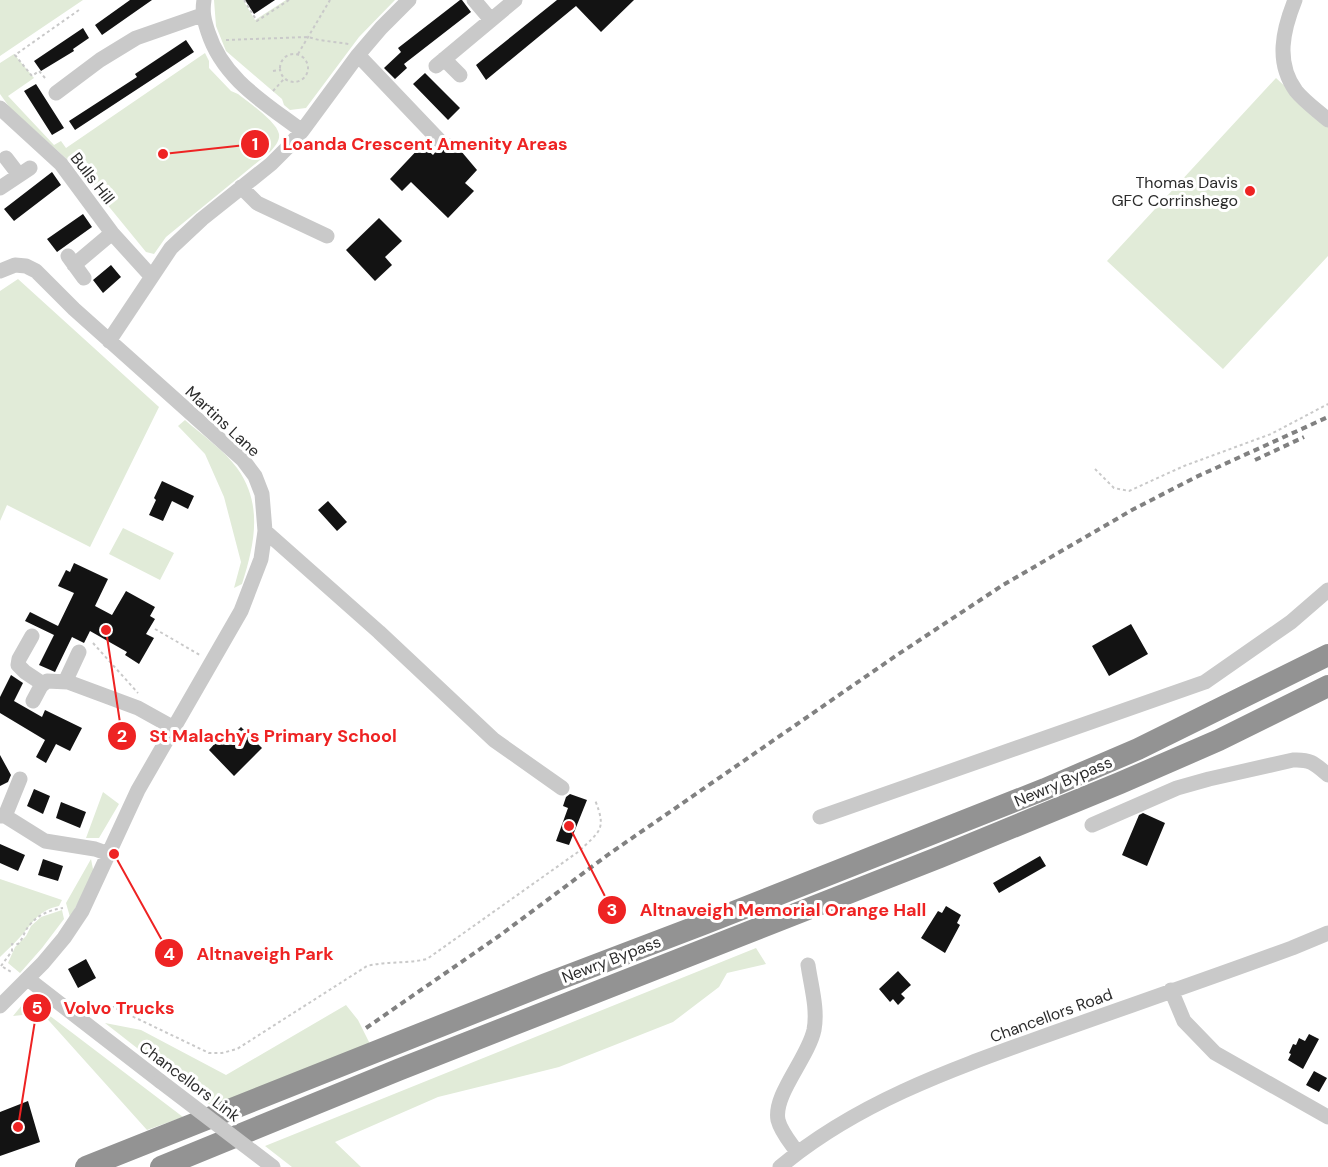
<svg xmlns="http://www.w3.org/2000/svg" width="1328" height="1167" font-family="'DM Sans',sans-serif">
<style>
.green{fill:#e1ebd8}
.building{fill:#131313}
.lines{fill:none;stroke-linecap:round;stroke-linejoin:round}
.path{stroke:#c9c9c9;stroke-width:2;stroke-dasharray:3 3;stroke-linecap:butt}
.minor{stroke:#c9c9c9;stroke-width:15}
.highway{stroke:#939393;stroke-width:22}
.rail{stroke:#818181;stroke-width:4;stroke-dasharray:6 4.5;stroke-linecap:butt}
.minor-bridge{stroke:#c9c9c9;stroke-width:15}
.poi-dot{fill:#ee2323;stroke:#fff;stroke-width:2}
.labels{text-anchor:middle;stroke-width:6;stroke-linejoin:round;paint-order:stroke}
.street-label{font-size:16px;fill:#2c2c2c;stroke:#fff}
.poi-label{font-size:16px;fill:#2c2c2c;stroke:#fff;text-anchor:end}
.leader{fill:none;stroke:#ee2323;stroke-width:2}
.callout-dot{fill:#ee2323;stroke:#fff;stroke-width:2}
.mark-label{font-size:18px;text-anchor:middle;font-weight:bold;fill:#fff}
.callout-label{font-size:18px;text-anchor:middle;font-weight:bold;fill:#ee2323;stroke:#fff;stroke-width:6;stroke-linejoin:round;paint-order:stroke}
</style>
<rect width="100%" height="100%" fill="#fff"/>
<!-- green -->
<path class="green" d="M0 0H83L0 56Z
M214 0H243L255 20 286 0H395L359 37 306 108 290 110 284 105 282 99 226 51 216 26Z
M205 53 209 61V68L231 91 238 94C248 102 277 122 279 134 280 141 275 146 271 151L166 237 154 254 146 252 79 170 10 108 0 94V63L14 54 34 78 8 96 54 145 61 141 66 148Z
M1276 78 1328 126V256L1223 369 1107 261Z
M18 279 159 407 90 547 7 505 0 521V291Z
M185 420C201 434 225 451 237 468 263 504 255 543 242 584L234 588 241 562 224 497 205 454 178 426Z
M123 528 174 553 160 580 109 554Z
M103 792 119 804 99 838H86Z
M91 859 94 874 70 917 66 903Z
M0 879 62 900 59 906C37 911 35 921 21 936 15 943 7 950 0 957Z
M62 910 64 919 42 948 20 973 8 963 15 947 26 936 31 926 41 917Z
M756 948 766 964 727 973 719 987 673 1022 559 1067 438 1097 335 1142 361 1167H292L265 1146Z
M33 1003 183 1117 147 1130 42 1013 13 1016 22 1005Z
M346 1005 358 1020 370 1044 215 1109 105 1023 141 1030 226 1075Z"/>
<!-- building -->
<path class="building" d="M130 0H152L102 35 95 25Z
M245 0H275L254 14Z
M460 0H462L471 12 404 64 407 68 395 79 384 68 401 52 398 48Z
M557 0H634L601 32 576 6 486 80 476 65Z
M83 28 89 38 73 49 74 51 41 71 34 61Z
M186 40 194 52 75 130 69 121 137 77 135 74Z
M425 73 460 108 448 120 413 84Z
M36 84 64 128 52 135 24 91Z
M450 138 477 170 465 183 474 191 448 218 411 182 402 191 390 179 422 145 433 155 437 150 446 147Z
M52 172 61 185 14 221 4 209Z
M83 214 92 227 57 252 47 239Z
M379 218 402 241 385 257 392 265 375 281 346 250Z
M111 265 121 277 103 293 93 280Z
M162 481 194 496 188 509 172 501 163 521 149 515 156 500 154 498Z
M328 501 347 522 337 531 318 510Z
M74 563 108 579 95 606 112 615 126 591 155 607 150 616 155 619 146 634 154 638 139 664 125 655 127 652 90 631 84 643 72 637 55 672 39 665 54 635 25 621 30 612 58 626 74 593 58 586 66 570 70 572Z
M1131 624 1148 654 1109 676 1092 646Z
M11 675 23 683 14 701 42 717 45 710 82 728 70 751 56 744 46 763 36 757 45 740 0 713V697Z
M241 727 262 748 234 776 209 750 218 740 223 745Z
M0 755 11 775 8 782 0 786Z
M34 789 50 796 43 814 27 806Z
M570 794 587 800 569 845 556 841 568 808 563 806 566 797Z
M61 802 86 812 80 828 56 818Z
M1143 813 1165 823 1147 866 1122 855 1139 815Z
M0 844 25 855 18 871 0 863Z
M1040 856 1046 866 999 893 993 883Z
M43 859 63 866 58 881 38 875Z
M946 906 961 915 957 923 960 925 945 953 921 938 938 911 942 913Z
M86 959 96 978 78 988 68 969Z
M898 971 911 985 901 994 905 998 898 1005 893 999 890 1002 879 989Z
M1309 1034 1319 1039 1303 1069 1288 1060 1291 1054 1289 1053 1293 1044 1296 1045 1299 1038 1305 1041Z
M1314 1071 1327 1078 1319 1092 1306 1085Z
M28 1101 40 1142 0 1156V1112Z"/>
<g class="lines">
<!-- path -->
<path class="path" d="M244 0 257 21 289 0
M226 40 308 37 319 40 349 44
M280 68a14 14 0 1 1 28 0a14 14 0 1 1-28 0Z
M298 54 330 0
M273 71 280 70
M45 78 39 71 32 76 15 55 79 10
M273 91 284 79
M1095 469 1114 488 1129 491 1184 466 1271 434 1328 404
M155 629 200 655
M93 643 138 693
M1 966 12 951V944H18C23 939 24 932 28 927 37 915 49 910 63 908
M3 967 13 973
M94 1012 104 1007H113L209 1053H222L237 1049 367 966C387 961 406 964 427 959L578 852C600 831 607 830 595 800"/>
<!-- minor -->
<path class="minor" d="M204 0C202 12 204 20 208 32 223 79 265 103 302 131
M474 0 491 20
M1295 0C1283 30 1275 62 1296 91 1305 102 1318 111 1328 120
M358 55 439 140
M444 59 460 75
M436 66 515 0
M56 93 100 60 136 38 202 15
M0 108 61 164 112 233 151 276
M6 158 19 175
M241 187 257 203 327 236
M0 188 30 168
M68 256 84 278
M74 265 112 233
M0 271 15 265 26 266 36 271 74 309 243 460 255 476 262 494 265 531 261 559 241 611 138 790 82 911 64 938 43 963 0 1006
M109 341 171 248 202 219 271 164 287 148 302 131 358 55 381 28 409 0
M265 531 379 632 494 740 562 788
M32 636 19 659 18 665 25 672 43 684
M65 682 79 652
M33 701 41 686 47 681 68 682 138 708 174 728
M0 816H5L45 841 95 849 109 854
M5 816 20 779
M820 817 1205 682 1291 622 1328 590
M1092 825 1177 788 1209 779 1293 760C1311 759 1315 764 1328 775
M28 979 160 1081
M1171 990 1184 1021 1215 1053 1328 1117
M797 1152C790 1142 781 1132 778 1120 773 1095 808 1058 814 1030 818 1009 811 986 808 965
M780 1167C855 1104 947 1071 1039 1038 1123 1008 1208 979 1292 948L1328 933"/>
<!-- highway -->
<path class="highway" d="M86 1167 546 984 706 923 1045 789 1138 749 1328 655
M161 1167 398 1070 940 857 1120 783 1219 740 1328 686"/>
<!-- rail -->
<path class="rail" d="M1255 460 1304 437
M366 1028 499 936 609 854 897 655 1003 585 1132 510 1196 477 1328 417"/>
<!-- minor-bridge -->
<path class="minor-bridge" d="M160 1081 273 1167"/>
</g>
<!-- markers -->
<circle class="poi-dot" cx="1250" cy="191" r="6"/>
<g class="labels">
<!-- street labels -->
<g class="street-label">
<text transform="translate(93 178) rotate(52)" y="6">Bulls Hill</text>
<text transform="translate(223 421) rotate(43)" y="6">Martins Lane</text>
<text transform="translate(1063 781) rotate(-23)" y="6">Newry Bypass</text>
<text transform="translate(611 959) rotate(-21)" y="6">Newry Bypass</text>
<text transform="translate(1051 1015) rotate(-20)" y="6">Chancellors Road</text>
<text transform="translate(190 1081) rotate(37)" y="6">Chancellors Link</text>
</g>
<!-- poi labels -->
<g class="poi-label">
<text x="1238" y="188">Thomas Davis<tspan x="1238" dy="18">GFC Corrinshego</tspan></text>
</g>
</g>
<!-- callouts -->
<path class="leader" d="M163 154L255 144M106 630L122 736M569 826L612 910M114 854L169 953M18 1127L37 1008"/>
<g class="callout-dot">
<circle cx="163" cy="154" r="6"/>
<circle cx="106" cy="630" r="6"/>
<circle cx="569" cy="826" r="6"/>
<circle cx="114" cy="854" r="6"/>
<circle cx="18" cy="1127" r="6"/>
<circle cx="255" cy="144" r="15"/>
<circle cx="122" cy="736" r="15"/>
<circle cx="612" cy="910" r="15"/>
<circle cx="169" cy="953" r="15"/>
<circle cx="37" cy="1008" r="15"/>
</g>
<g class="mark-label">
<text x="255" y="150">1</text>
<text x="122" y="742">2</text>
<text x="612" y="916">3</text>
<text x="169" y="960">4</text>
<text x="37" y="1014">5</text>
</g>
<g class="callout-label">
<text x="425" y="150">Loanda Crescent Amenity Areas</text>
<text x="273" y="742">St Malachy's Primary School</text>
<text x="783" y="916">Altnaveigh Memorial Orange Hall</text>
<text x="265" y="960">Altnaveigh Park</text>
<text x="119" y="1014">Volvo Trucks</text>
</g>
</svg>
